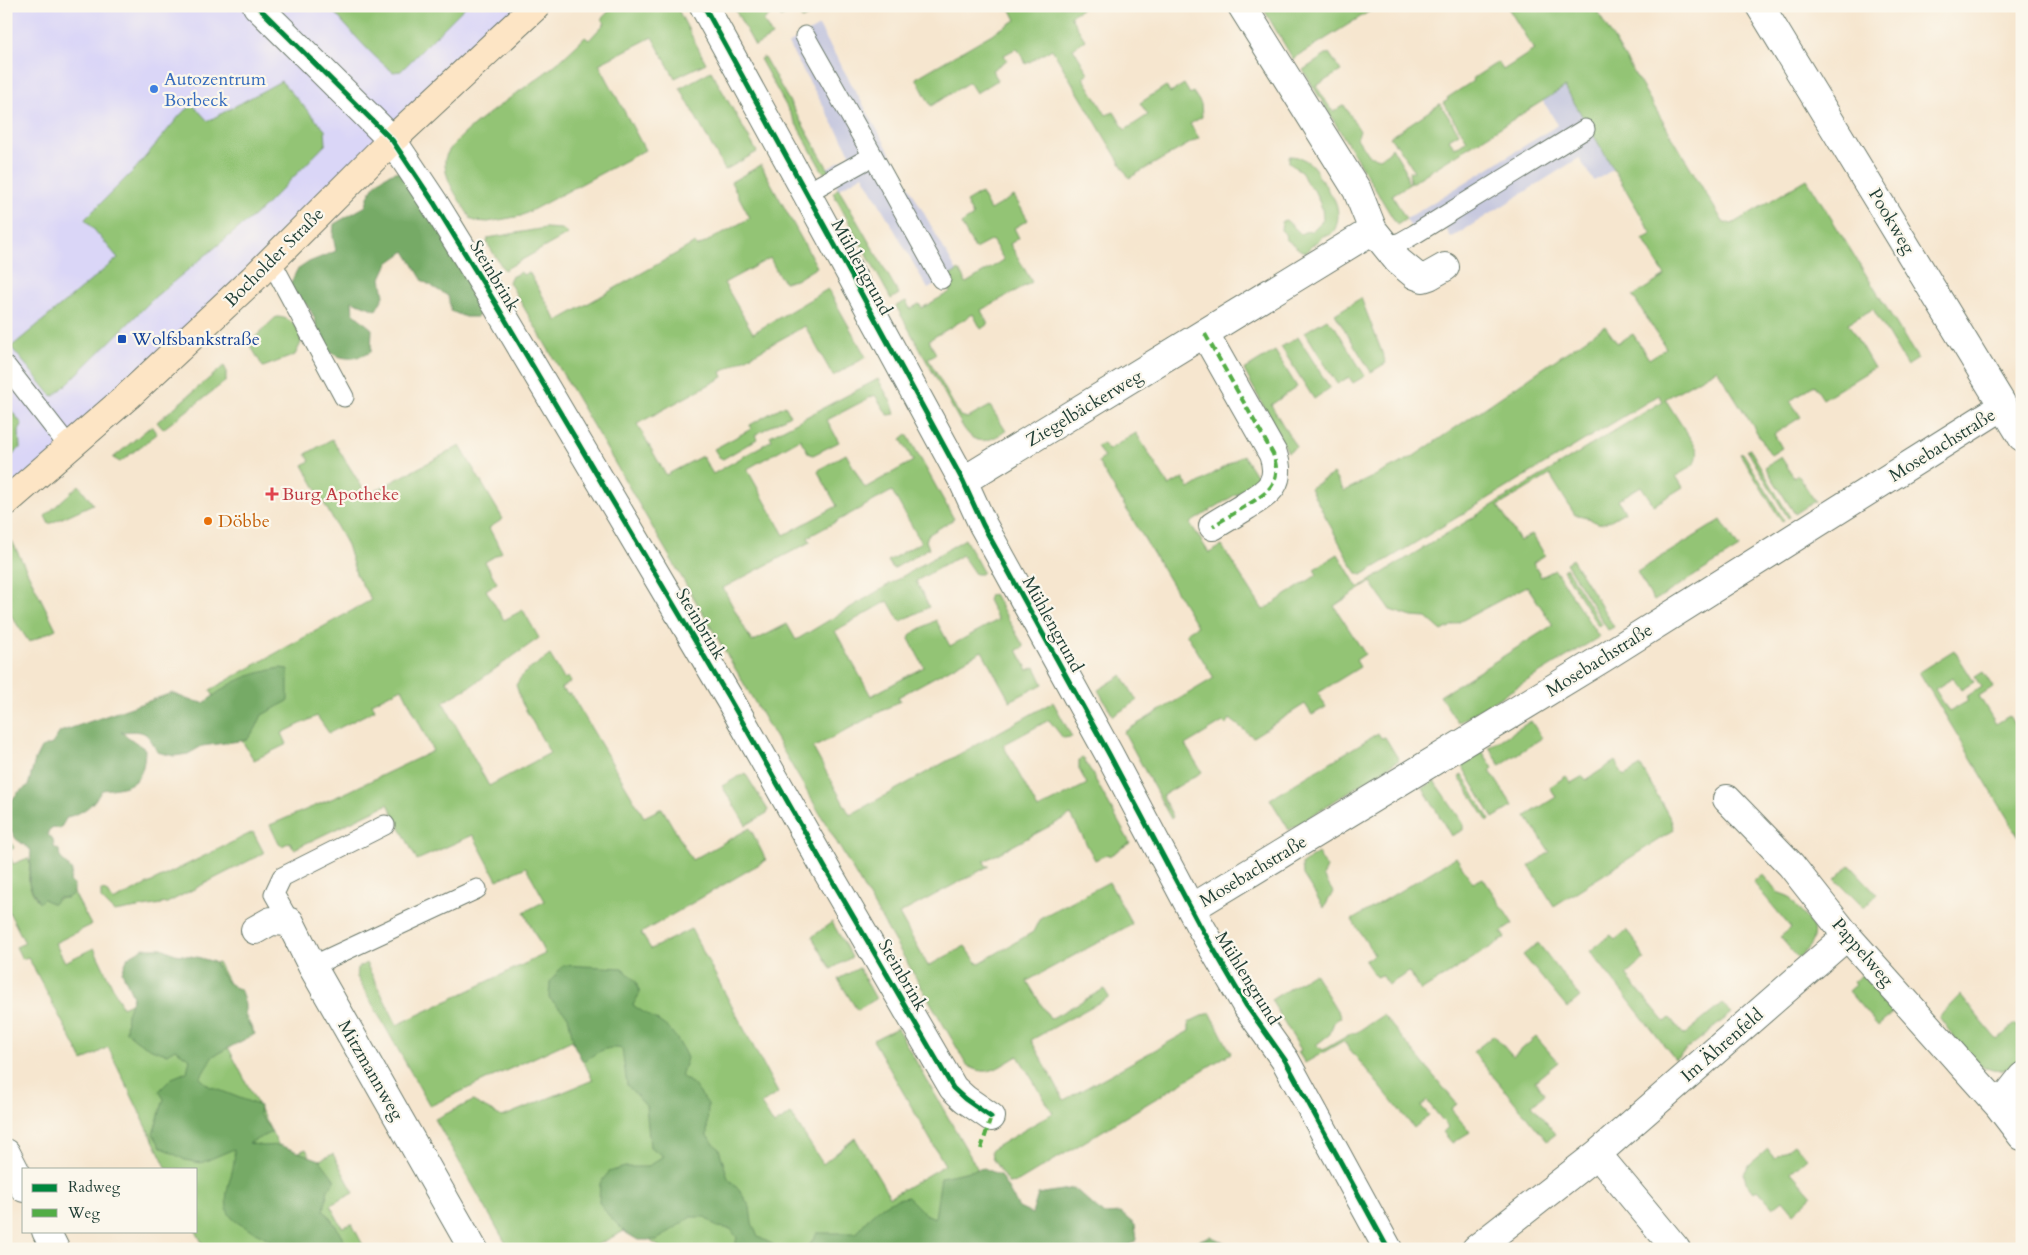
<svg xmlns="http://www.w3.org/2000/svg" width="2028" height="1255" font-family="Cardo,serif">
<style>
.built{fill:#dad6f7}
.industrial{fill:#c0c2dd}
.green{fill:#93c474;stroke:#598054}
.forest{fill:#76aa66;stroke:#4a744d}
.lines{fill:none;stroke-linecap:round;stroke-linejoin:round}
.service-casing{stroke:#6a786a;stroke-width:21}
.minor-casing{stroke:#6a786a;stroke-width:30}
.tertiary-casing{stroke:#6a786a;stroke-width:30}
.secondary-casing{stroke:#6a786a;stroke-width:30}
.service{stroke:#fff;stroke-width:19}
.minor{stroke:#fff;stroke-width:28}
.tertiary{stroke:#fff;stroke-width:28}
.secondary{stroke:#fde5c5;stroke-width:28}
.quiet{stroke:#52ad45;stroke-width:4;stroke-dasharray:8 4;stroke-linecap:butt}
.cycleway-casing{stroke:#fbf7ec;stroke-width:8}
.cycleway{stroke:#00873e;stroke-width:5}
.shop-dot{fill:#3f7fe0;stroke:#fbf7ec;stroke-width:2}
.transit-dot{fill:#1a4fb4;stroke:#fbf7ec;stroke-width:2}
.health-dot{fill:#e0444e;stroke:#fbf7ec;stroke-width:2}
.food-dot{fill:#e8710a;stroke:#fbf7ec;stroke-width:2}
.labels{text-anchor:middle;stroke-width:4.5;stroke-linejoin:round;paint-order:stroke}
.shop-label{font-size:18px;fill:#366cbe;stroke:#fbf7ec;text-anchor:start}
.street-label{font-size:18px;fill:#1f3d34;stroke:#fbf7ec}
.transit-label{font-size:18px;fill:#164399;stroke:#fbf7ec;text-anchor:start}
.health-label{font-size:18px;fill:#be3a42;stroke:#fbf7ec;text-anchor:start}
.food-label{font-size:18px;fill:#c56008;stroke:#fbf7ec;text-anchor:start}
</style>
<rect width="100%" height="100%" fill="#fbf7ec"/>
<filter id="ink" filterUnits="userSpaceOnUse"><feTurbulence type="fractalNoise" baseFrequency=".02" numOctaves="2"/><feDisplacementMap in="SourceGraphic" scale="10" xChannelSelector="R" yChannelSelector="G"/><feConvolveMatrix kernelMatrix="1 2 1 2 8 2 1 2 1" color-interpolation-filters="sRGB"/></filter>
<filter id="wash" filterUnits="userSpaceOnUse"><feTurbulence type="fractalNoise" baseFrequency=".0096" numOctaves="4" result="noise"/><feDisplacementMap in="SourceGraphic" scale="20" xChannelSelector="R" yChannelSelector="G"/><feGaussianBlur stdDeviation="1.12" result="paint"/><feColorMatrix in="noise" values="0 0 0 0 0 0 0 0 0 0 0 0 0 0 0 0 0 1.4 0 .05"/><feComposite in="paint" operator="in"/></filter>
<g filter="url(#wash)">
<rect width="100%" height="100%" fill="#f6e6cf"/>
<!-- built -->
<path class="built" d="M6 6H536L6 498Z"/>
<!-- industrial -->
<path class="industrial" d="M819 26 957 272 928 289 863 175 839 189 827 168 851 155 788 44Z
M1565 87 1614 169 1594 181 1579 158 1451 238 1440 219 1415 234 1406 219 1558 125 1543 101Z"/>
<!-- green -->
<path class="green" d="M328 6H466L401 71 393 72C368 53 349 28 328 6Z
M614 6H676L706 63 675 78 652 37 599 64 645 150 521 216 488 222 475 221 471 219C461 201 444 182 445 160 447 137 531 85 551 68 563 59 574 48 585 37L589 40 605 23 601 19Z
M733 6H742L743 9 747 6 824 7 802 19 796 8 781 17 777 11 763 20 772 36 755 46Z
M1009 6H1086L1070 16 1085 40 1073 48 1088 73 1083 77 1106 115 1114 112 1125 130 1148 115 1140 103 1166 86 1170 93 1184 84 1190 94 1193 92 1201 104 1202 117 1190 124 1199 138 1129 178 1052 49 1026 64 1017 48 1004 55 1007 60 992 70 998 80 976 93 969 82 931 106 916 78 1016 20Z
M1266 6H1378L1293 59 1263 8Z
M1507 6H1594L1723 222 1732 224 1807 179 1918 359 1907 366 1873 309 1848 323 1874 368 1823 399 1814 385 1790 401 1801 417 1774 434 1782 448 1771 455 1717 369 1665 399 1697 449C1700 465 1687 469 1676 476L1683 487 1654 505 1641 486 1618 500 1625 512C1618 515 1606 525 1598 523 1590 520 1585 515 1575 515L1550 475 1498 506 1520 541 1532 534 1545 555 1533 563 1541 577 1555 570 1599 637 1458 723 1440 696 1553 625 1527 586 1442 631 1427 618 1412 617 1390 610 1371 582 1334 606 1365 654 1356 660 1360 667 1318 693 1326 707 1312 715 1305 704 1253 737 1230 719 1226 725 1223 722 1185 745 1202 772 1162 796 1173 817 1171 819 1124 732 1214 678 1186 633 1197 626 1098 462 1104 458 1097 446 1103 443 1108 450 1136 433 1169 486 1183 478 1189 489 1243 455 1259 480 1190 523 1209 553 1222 546 1263 610 1317 575 1314 569 1338 554 1358 588 1663 401 1659 395 1362 575 1357 573 1352 566 1310 488 1333 474 1344 491 1411 458 1605 326 1617 343 1633 334 1649 359 1666 348 1633 296 1665 276 1643 239 1652 234 1565 87 1392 195 1406 219 1397 225 1303 70 1329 53 1341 71 1316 86 1333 112 1344 105 1360 131 1357 138 1368 155 1380 158 1389 152 1392 147 1405 169 1408 183 1410 182 1409 172 1414 171 1397 144H1395L1390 137 1440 104 1459 133 1449 139 1455 148 1467 140 1443 103 1448 100 1447 98 1473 81 1472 79 1498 62 1503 70 1534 50Z
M764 57 830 172 824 173 820 167 760 59Z
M711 71 757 152 725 170 680 88Z
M281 81 325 130 326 144 262 209 156 296 66 385 54 396 51 395 11 347 118 258 85 219 136 168 181 114 193 105 208 121Z
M1289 156C1300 156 1311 161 1317 172 1320 178 1315 173 1320 179 1325 185 1327 186 1329 193 1340 201 1341 226 1331 234 1329 236 1325 235 1323 236 1318 241 1311 246 1306 252L1300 250 1286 239 1285 234 1281 230 1282 221 1286 220 1301 234 1304 232 1312 231 1323 220 1322 208 1314 190 1307 184 1301 171 1294 167 1289 162Z
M761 165 817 267 796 280 785 282 778 274 770 258 724 283 753 333 828 289 866 357 833 376 805 326 721 372 723 377 637 424 666 475 702 456 713 474 772 440 770 436 878 379 892 404 895 414 889 415 887 414 875 395 827 420 839 442 813 455 809 454 800 439 747 469 784 535 837 506 818 472 820 469 846 454 865 488 913 461 901 439 907 434 954 519 928 535 926 541 929 548 893 569 888 561 921 542 892 491 808 537 810 542 723 588 752 642 787 624 796 640 965 539 983 572 981 574H975L962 555 916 581 929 607 901 621 899 620 888 601 835 631 871 696 924 667 909 639 911 634 936 620 950 646 998 620 988 600 990 595 994 594 1024 647 1017 650 1028 670 1035 667 1043 684 1010 701 982 651 898 697 900 701 813 748 850 815 1053 702 1072 737 1063 738 1049 720 1003 745 1038 809 1087 784 1079 769V760L1083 757 1130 843 1109 856 1108 854 1095 860 1071 815 984 861 986 866H989L899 914 928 966 965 946 978 964 1033 932 1040 918 1109 882 1132 924 1027 981 1050 1019 1104 989 1109 997 1031 1040 1064 1100 1189 1031V1022L1210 1012 1231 1053 1018 1182 1008 1183 992 1158 991 1150 1053 1113 1018 1056C999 1066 989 1079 967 1065L509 282 511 277 521 272 523 275 529 272 557 321 695 243 697 247 750 218 731 182Z
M838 188 899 294 891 299 833 193Z
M981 193 990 210 1014 196 1028 220 1014 228 1019 238 1010 244 1032 282 981 310 988 324 981 329 973 314 929 340 936 354 928 358 960 416 968 418 990 406 1006 431C988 442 976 447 963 427L896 306 906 301 910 309 919 304 922 308 950 292 943 280 959 270 966 283 1004 260 992 240 975 249 961 224 973 216 966 202Z
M545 228 562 229 568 234 504 270 487 243 488 238Z
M1361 298 1386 363 1371 372 1335 314Z
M276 317C291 317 301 328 301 343L295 355 263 367 249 343Z
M1327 319 1335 327 1365 376 1353 383 1349 377 1337 384 1305 332Z
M1298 337 1330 388 1314 399 1281 347Z
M1275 351 1297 387 1271 405 1296 447 1288 452 1244 370Z
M224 366 226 370V381L163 429 157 422Z
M6 404 22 424 19 431 20 448 6 462Z
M785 405 790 415 755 435 757 439 723 459 719 457 714 449 751 429 750 425Z
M151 426 157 434 120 462 113 458Z
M332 439 367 495 460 446 503 519 489 528 502 552 485 562 497 583 486 590 504 620 523 610 539 638 471 686 443 702 489 786 550 753 522 703 516 685 523 674 550 655 564 679 568 677 571 682 561 688 562 691 564 690 567 694H571L644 817 662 808 692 860 750 828 766 860 641 933 651 949 691 929 778 1093 761 1104 774 1125 791 1114 823 1164 855 1138 890 1197 945 1165 873 1040 897 1028 989 1189 881 1249H663L630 1228 589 1249H509L435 1119 473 1101 502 1117 593 1080 572 1040 430 1106 357 977 358 968 366 963 397 1025 545 954 524 912 545 901 526 867 497 880 473 835 417 860 388 804 294 849 290 842 282 846 279 844 270 825 343 794 433 751 402 688 372 703 375 710 329 733 317 716 282 733 287 744 254 760 210 690 371 600 356 574 347 545 303 465 310 461 306 454Z
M1750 449 1790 517 1788 518 1747 450Z
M1743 453 1784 520 1782 522 1740 454Z
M1781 457 1794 477 1798 475 1815 501 1795 514 1765 467Z
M79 485 93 504 49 524 45 516Z
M1721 520 1739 548 1654 601 1637 572Z
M12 541 56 629 29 642 6 608V546Z
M1572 559 1614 627 1608 630 1566 563Z
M1566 568 1601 624 1598 626 1563 570Z
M1954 650 1974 682 1961 690 1953 678 1935 689 1949 712 1968 701 1966 697 1981 687 1975 677 1983 672 1993 687 1979 696 1996 724 2009 716 2022 736V842L1919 672Z
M1122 675 1137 701 1113 716 1098 690Z
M1531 721 1542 738 1500 765 1489 747Z
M1378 733 1381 738 1385 737 1399 760 1289 830 1270 799Z
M1482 751 1493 768 1490 771 1513 806 1493 818 1461 764Z
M1615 761 1624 776 1641 766 1671 820 1674 830 1554 906 1529 866 1550 852 1526 816 1556 797 1550 787 1566 776 1571 783 1583 776 1586 780Z
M745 773 768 810 767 813 746 825 722 786Z
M1462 775 1490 820 1488 822 1459 777Z
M1434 781 1463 823V830L1451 836 1423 788Z
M10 829 12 832 7 835 14 848 8 851 13 864 28 858C32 866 27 874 29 883 30 889 35 898 39 902L43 899C54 900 64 900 74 893L91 925 55 943 65 962 94 948 122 1007 218 962 255 1034 228 1047 285 1158 306 1149 313 1163 333 1154 354 1193 330 1205 342 1227 352 1224 365 1249H205L196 1231V1169H167L108 1047 83 1061 28 957 22 959 16 947 25 943 6 906V830Z
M253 832 264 853 167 903 114 912 101 899V890L106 891 113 901Z
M1318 853 1327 868 1323 876 1333 892 1324 908 1303 875 1302 864Z
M1456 857 1473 883 1483 878 1513 924 1501 932 1505 938 1421 991 1409 972 1388 985 1381 975 1376 977 1365 961 1374 954 1352 920Z
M1850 865 1877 894 1864 908 1835 879Z
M1762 874 1777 892 1788 896 1813 927C1816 941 1808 949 1798 958L1780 937 1791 928 1753 882Z
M832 922 852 957 831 969 812 937Z
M1627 930 1638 946 1644 959 1626 975 1665 1022 1670 1018 1684 1035 1722 1004 1732 1013 1675 1059 1590 951 1611 935 1615 940Z
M1538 943 1580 997 1567 1008 1523 955Z
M859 968 876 999 857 1010 838 979Z
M1314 973 1341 1017 1334 1022 1330 1034 1316 1045 1323 1050 1352 1033 1354 1034 1383 1015 1457 1104 1451 1109 1470 1132 1452 1143 1443 1132 1448 1127 1427 1101 1421 1106 1429 1115 1414 1128 1343 1041 1305 1063 1298 1052 1301 1050 1271 1000Z
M1863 974 1892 1009 1891 1015 1878 1026 1848 991 1855 985 1853 982Z
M1960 995 1997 1040 2015 1024 2022 1032C2022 1047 2024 1060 2008 1068 1981 1082 1953 1035 1939 1017Z
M1494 1035 1513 1057 1536 1037 1558 1062 1535 1081 1545 1094 1532 1105 1556 1134 1547 1141 1473 1052Z
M1794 1144 1807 1158 1791 1172 1812 1196 1794 1213 1783 1200 1773 1208 1757 1190 1754 1192 1746 1182 1744 1173 1750 1164 1768 1149 1775 1158Z"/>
<!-- forest -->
<path class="forest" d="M403 170 454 217 463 222 487 307 477 317H465L451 311 448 296 423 281 405 251 388 263 381 278 384 296 376 310 352 301 353 313 372 329 371 352C360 357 353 360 341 357 319 351 320 338 315 320 313 314 309 308 305 303L294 298 289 287 297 270 309 262 336 251 333 236 334 224 366 206C369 185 383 174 403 170Z
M280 668 288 669V701L262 715 256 728 247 740 202 746 188 754 174 756 157 752C147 731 145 730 121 732L145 749C144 783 133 787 102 790 93 805 84 813 67 817L60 829 53 827 48 831V835L53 839 54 847 59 850 60 857 72 871 70 881 74 886V893L67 898H58L53 904 43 899 39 903 29 884 31 850 16 839 6 823C9 804 11 795 28 786L35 760 41 748 52 744 60 732 172 693 189 700 204 703C234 680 243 676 280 668Z
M144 948H162L175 954 197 957 214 962 227 982 241 991 245 1004V1019L255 1034 213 1056 200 1078 209 1086 260 1106 259 1114 272 1132 249 1143 263 1146 279 1145 320 1160 335 1180 328 1190 324 1210 340 1232 348 1249H278C269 1232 231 1228 227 1209 223 1185 237 1172 234 1149L201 1163 185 1160 161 1147 153 1134 164 1099 159 1091 172 1078 187 1072 190 1059 175 1049 167 1054C150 1050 138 1043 126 1031L127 1014 133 996 122 972 128 957Z
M563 965 622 968 635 980 640 993 633 1005C643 1013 655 1018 664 1025 675 1033 681 1045 687 1058L681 1076 693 1084 708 1104 707 1136 719 1149 728 1178 739 1190 750 1207 752 1223 758 1237 774 1245 777 1249H734L737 1238 731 1229 717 1227 705 1217H691L657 1240H638L626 1233 609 1216 599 1202 600 1183 609 1172 625 1167H647L663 1156 650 1147 646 1106 627 1085 622 1049C606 1045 596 1053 583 1062L574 1045 568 1016 549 998 550 982Z
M984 1168 1000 1175 1019 1208 1032 1214 1038 1194 1074 1188 1103 1214 1121 1213 1135 1225 1137 1240 1123 1249H807L817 1233H857C870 1214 884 1200 908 1197L925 1214 935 1218 941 1177Z
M1210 1236 1227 1244 1233 1249H1188L1190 1244Z"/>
</g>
<g filter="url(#ink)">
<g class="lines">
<!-- service casing -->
<g class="service-casing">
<path id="service" d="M805 36 873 156 806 193
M873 156 941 279
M1386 247 1401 242 1415 234 1585 129
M271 261 344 397
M6 366 70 448
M290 922 274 894 282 877 385 825
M312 966 477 889"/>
</g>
<!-- minor casing -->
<g class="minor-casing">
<path id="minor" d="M257 6 392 140 434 203 496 304 730 700 828 873 953 1088 965 1099 991 1117
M704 6 849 271 963 481 983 525 1109 754 1199 924 1246 1005 1285 1060 1388 1249
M1242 6 1357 190 1373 230 1398 261 1415 275 1423 278 1429 276 1445 267
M1760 6 2022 437
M1205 334 1273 454C1283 484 1268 492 1246 506 1235 513 1224 519 1213 526
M963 481 1373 230
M1727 799 1791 865 1847 936 1999 1106 2022 1136
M1192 908 1603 658 2003 406
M255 930 271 921 290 922 312 966 473 1249
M1999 1106 2022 1077
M1597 1154 1676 1249
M1476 1249 1597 1154 1847 936"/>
</g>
<!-- tertiary casing -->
<g class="tertiary-casing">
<path id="tertiary" d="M6 1153 24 1188
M46 1231 55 1249"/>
</g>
<!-- secondary casing -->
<g class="secondary-casing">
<path id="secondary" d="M6 502 128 396 253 279 392 140 536 6"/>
</g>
<!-- service -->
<use href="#service" class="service"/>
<!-- minor -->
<use href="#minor" class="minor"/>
<!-- tertiary -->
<use href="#tertiary" class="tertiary"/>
<!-- secondary -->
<use href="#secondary" class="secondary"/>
<!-- quiet -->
<path class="quiet" d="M1205 334 1273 454C1283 484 1268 492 1246 506 1235 513 1224 519 1213 526
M981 1149 991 1117"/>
<!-- cycleway casing -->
<g class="cycleway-casing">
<path id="cycleway" d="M257 6 392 140 434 203 496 304 730 700 828 873 953 1088 965 1099 991 1117
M704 6 849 271 963 481 983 525 1109 754 1199 924 1246 1005 1285 1060 1388 1249"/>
</g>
<!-- cycleway -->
<use href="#cycleway" class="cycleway"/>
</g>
</g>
<!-- markers -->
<circle class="shop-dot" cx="154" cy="89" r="5"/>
<rect class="transit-dot" x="117" y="334" width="10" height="10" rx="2.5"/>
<path class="health-dot" d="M269.5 486.5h5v5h5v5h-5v5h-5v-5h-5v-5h5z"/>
<circle class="food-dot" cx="208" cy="521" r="5"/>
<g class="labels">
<!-- shop labels -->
<g class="shop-label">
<text x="164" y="85">Autozentrum<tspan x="164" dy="21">Borbeck</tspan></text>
</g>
<!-- street labels -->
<g class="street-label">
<text transform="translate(1892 221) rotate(59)" y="6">Pookweg</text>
<text transform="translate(274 257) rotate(-45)" y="6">Bocholder Straße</text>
<text transform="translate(862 267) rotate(61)" y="6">Mühlengrund</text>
<text transform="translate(495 276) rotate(59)" y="6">Steinbrink</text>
<text transform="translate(1084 408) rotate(-31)" y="6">Ziegelbäckerweg</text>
<text transform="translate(1942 445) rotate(-32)" y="6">Mosebachstraße</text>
<text transform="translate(701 624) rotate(59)" y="6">Steinbrink</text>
<text transform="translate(1053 624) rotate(61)" y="6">Mühlengrund</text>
<text transform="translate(1599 660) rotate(-32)" y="6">Mosebachstraße</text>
<text transform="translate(1253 871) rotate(-31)" y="6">Mosebachstraße</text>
<text transform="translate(1863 952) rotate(49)" y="6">Pappelweg</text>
<text transform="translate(903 975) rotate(60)" y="6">Steinbrink</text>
<text transform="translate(1248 978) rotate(58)" y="6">Mühlengrund</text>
<text transform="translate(1722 1045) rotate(-41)" y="6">Im Ährenfeld</text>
<text transform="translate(371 1070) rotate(60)" y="6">Mitzmannweg</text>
</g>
<!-- transit labels -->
<g class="transit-label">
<text x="132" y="345">Wolfsbankstraße</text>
</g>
<!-- health labels -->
<g class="health-label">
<text x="282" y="500">Burg Apotheke</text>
</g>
<!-- food labels -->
<g class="food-label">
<text x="218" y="527">Döbbe</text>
</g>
</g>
<!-- margin -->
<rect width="2028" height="1255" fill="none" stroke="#fbf7ec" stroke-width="25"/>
<!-- legend -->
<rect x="22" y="1168" width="175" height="65" fill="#fbf7ec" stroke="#a3ada2"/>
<rect x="32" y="1184" width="25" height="8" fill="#00873e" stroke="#a3ada2"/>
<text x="68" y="1192" font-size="15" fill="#1f3d34">Radweg</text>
<rect x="32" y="1209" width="25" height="8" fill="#52ad45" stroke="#a3ada2"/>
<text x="68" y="1218" font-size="15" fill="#1f3d34">Weg</text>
</svg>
